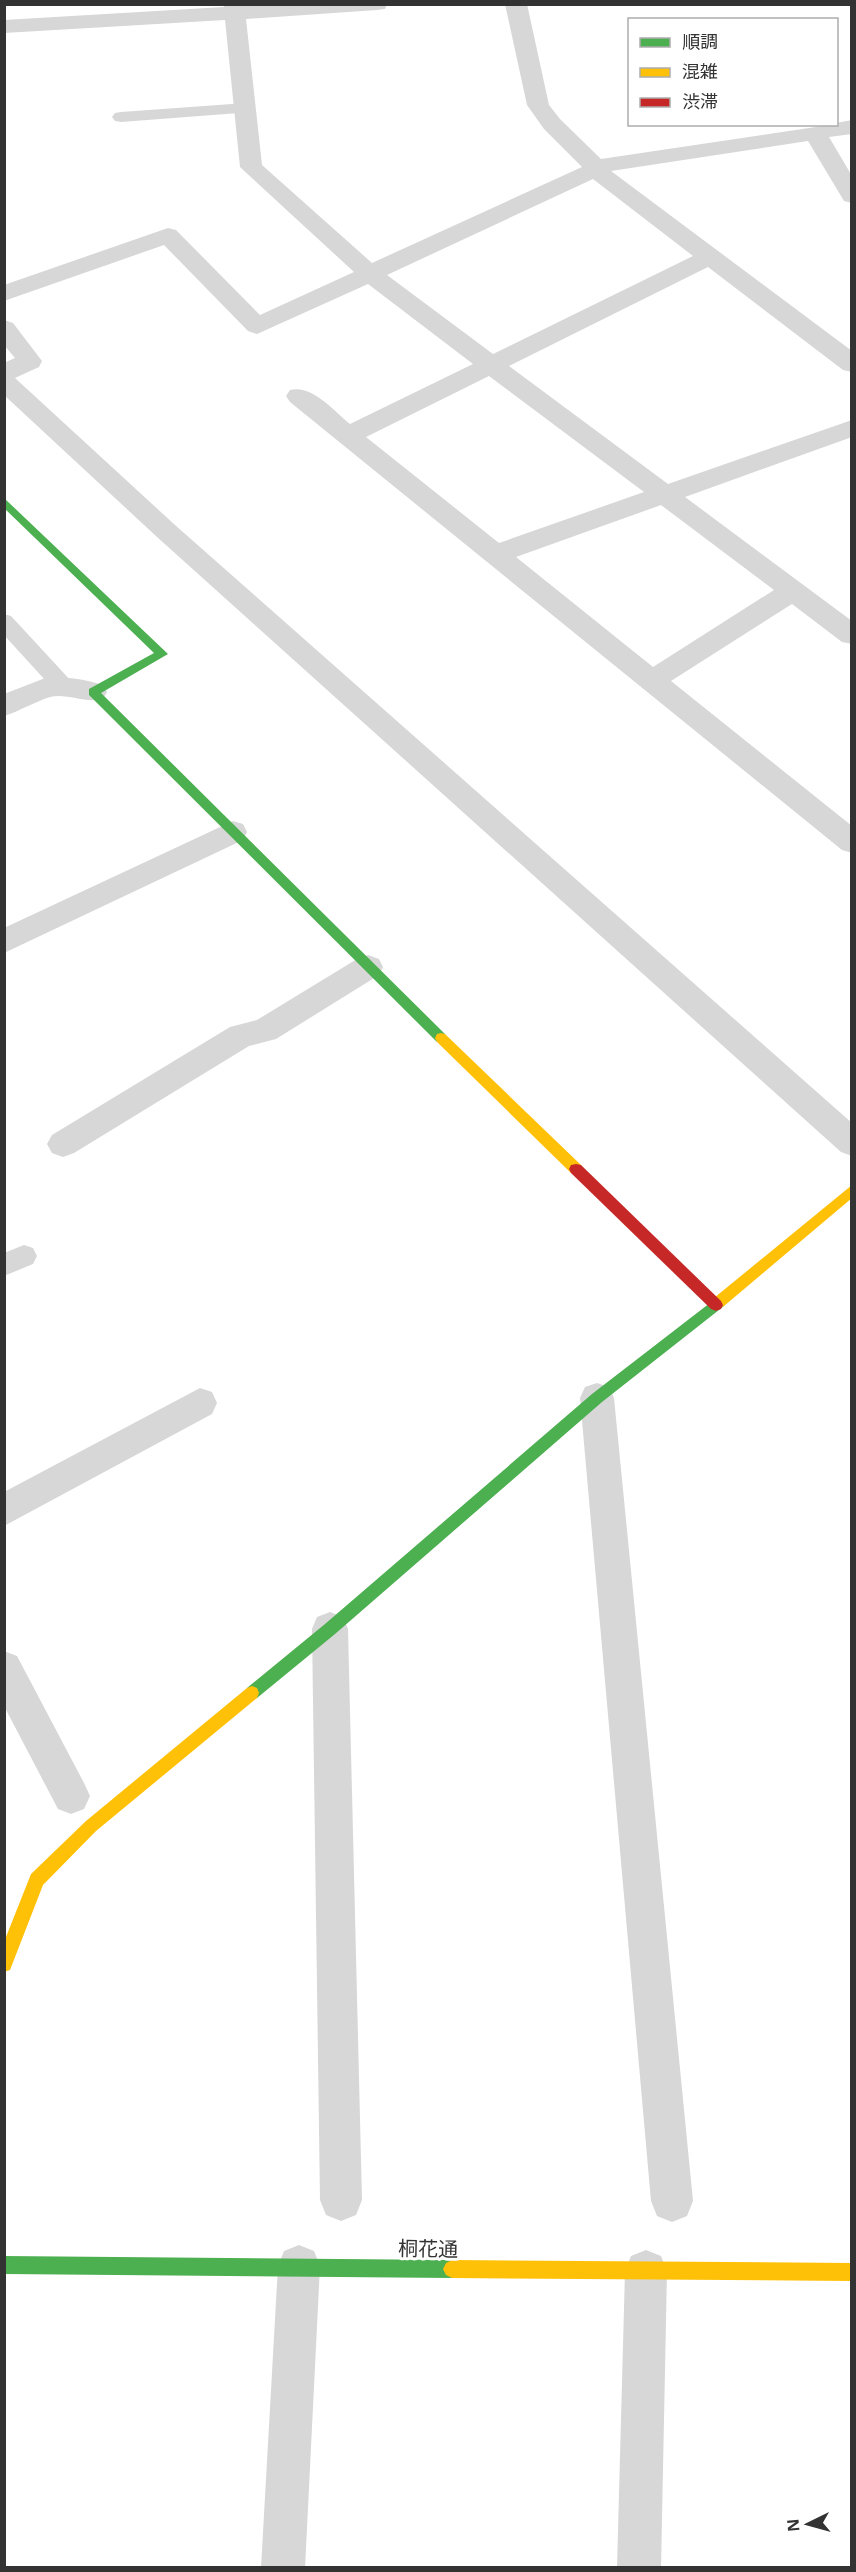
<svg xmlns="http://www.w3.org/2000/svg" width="856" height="2572" font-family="'Noto Sans','Noto Sans JP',sans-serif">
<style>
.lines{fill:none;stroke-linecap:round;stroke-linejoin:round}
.lane{fill:#d7d7d7;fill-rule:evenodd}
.street{fill:#d7d7d7;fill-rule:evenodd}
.fast{fill:#4caf50;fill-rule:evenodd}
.slow{fill:#ffc107;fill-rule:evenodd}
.jam{fill:#c62828;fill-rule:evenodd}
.labels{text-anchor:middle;stroke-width:6;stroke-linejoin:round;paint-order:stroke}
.near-street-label{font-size:20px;fill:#333;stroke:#fff}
</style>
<rect width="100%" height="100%" fill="#fff"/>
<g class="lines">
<!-- lane -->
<path class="lane" d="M246 103 252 104 255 108 252 112 121 122 115 121 112 117 115 113 121 112Z
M4 614 11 616 72 682 75 687 72 692 64 695 56 692 4 635Z
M24 1245 33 1248 37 1256 33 1264 4 1276V1253Z"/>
<!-- street -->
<path class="street" d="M223 4H387L385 9 377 10 246 19 262 165 372 263 582 167 544 129 527 105 505 4H527L549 105 560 119 601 159 836 124V123L852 120V134L829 137 852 176V203L844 201 808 141 611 171 852 351V372L843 370 708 267 509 366 668 484 852 420V437L685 497 852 621V644L842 642 792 604 671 681 852 826V853L842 850 290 402 286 396 290 390C312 384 334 411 350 424L473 364 368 284 257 334 248 331 164 245 4 301V285L168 228 176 230 260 315 354 272 240 167 225 20 4 33V20L224 7ZM593 179 693 256 493 354 387 275ZM489 376 644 492 499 543 366 437ZM661 505 774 590 653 667 516 557Z
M4 320 13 323 42 361 39 367 15 378 175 525 852 1123V1156L841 1152 157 537 4 395V363L15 358 4 345Z
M48 677C67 677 84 679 103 685L107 692 103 699C85 704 68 693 50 697 34 702 20 711 4 716V694Z
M233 821 243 824 247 832 243 840 4 953V928Z
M368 955 379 959 383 967 379 975 276 1039 249 1046 74 1153 63 1157 52 1153 47 1144 52 1135 230 1027 257 1020 357 959Z
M597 1383 609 1387 614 1398 693 2201 687 2216 672 2222 657 2216 651 2201 580 1398 585 1387Z
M200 1388 212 1392 217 1403 212 1414 4 1526V1492Z
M330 1612 343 1617 348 1629 362 2200 356 2215 341 2221 326 2215 320 2200 312 1629 317 1617Z
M4 1651 17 1656 84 1783 90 1796 84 1809 71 1814 58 1809 4 1706Z
M299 2245 314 2251 320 2266 305 2568H261L278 2266 284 2251Z
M646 2250 661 2256 667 2271 661 2568H617L625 2271 631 2256Z"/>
<!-- fast -->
<path class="fast" d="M4 498 168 654 101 693 445 1034 447 1038 445 1042H437L89 695V689L154 653 4 508Z
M719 1296 724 1298 726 1302 724 1306 602 1402 335 1634 257 1698 252 1700 247 1698 245 1693 247 1688 325 1624 592 1394Z
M4 2256 452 2260 458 2263 461 2269 458 2275 452 2278 4 2274Z"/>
<!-- slow -->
<path class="slow" d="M441 1033 445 1034 581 1165 583 1169 581 1173H571L437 1042 435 1038 437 1034Z
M852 1185V1198L724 1306 719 1308 714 1306 712 1302 714 1298Z
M252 1686 257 1688 259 1693 257 1698 96 1831 43 1885 10 1970 4 1972V1942L31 1874 86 1821 247 1688Z
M452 2260 852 2263V2281L452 2278 446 2275 443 2269 446 2263Z"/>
<!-- jam -->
<path class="jam" d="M576 1164 581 1165 721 1301 723 1305 721 1309 716 1311 711 1309 571 1173 569 1169 571 1165Z"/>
</g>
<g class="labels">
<!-- near-street labels -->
<g class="near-street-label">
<text transform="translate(428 2249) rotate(1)" y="7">桐花通</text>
</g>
</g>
<!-- border -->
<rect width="856" height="2572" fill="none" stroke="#333333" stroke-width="12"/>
<!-- legend -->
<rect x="628" y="18" width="210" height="108" fill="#ffffff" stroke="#adadad" stroke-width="1.5"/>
<rect x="640" y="38" width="30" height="9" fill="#4caf50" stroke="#adadad" stroke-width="1.5"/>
<text x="682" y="48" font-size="18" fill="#333333">順調</text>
<rect x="640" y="68" width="30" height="9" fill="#ffc107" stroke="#adadad" stroke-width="1.5"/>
<text x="682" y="78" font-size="18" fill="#333333">混雑</text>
<rect x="640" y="98" width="30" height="9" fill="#c62828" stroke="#adadad" stroke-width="1.5"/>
<text x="682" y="108" font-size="18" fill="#333333">渋滞</text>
<!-- north arrow -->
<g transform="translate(808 2524) rotate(265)" stroke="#ffffff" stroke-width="4.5" paint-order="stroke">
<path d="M0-4.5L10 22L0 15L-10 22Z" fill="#333333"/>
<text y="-9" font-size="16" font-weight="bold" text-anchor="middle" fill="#333333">N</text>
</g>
</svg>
